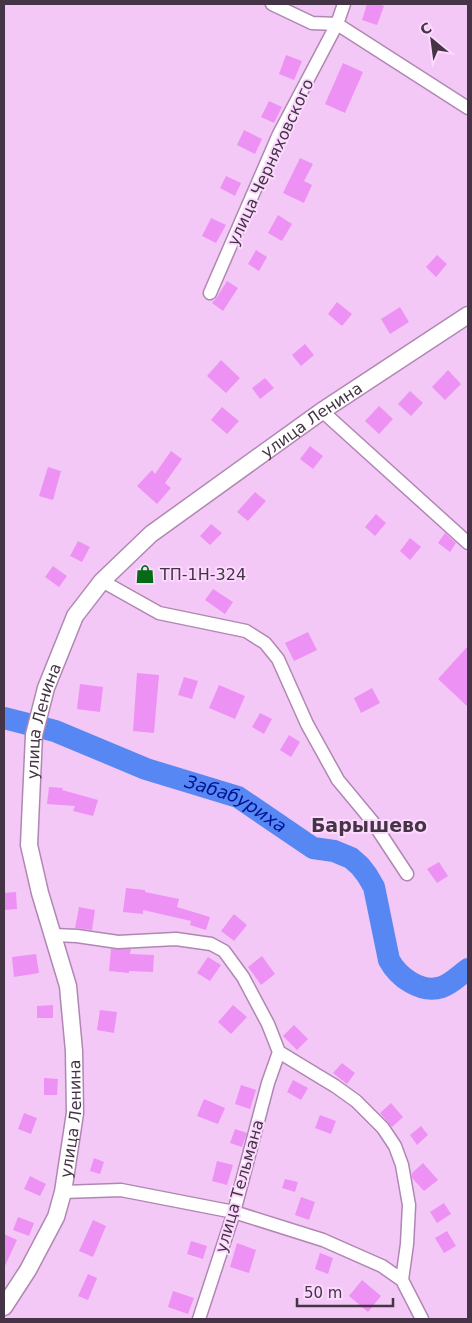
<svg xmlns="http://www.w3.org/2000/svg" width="472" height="1323" font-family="'DejaVu Sans',sans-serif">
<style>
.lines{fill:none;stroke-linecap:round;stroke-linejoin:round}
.river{stroke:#5787f2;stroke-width:22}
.building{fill:#ee91f5}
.minor-casing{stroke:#b087b3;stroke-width:15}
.major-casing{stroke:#b087b3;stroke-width:19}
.minor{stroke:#fff;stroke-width:12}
.major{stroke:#fff;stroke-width:16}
.labels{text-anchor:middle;stroke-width:4;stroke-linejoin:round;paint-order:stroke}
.street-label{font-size:16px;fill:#453446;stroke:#fcd9fe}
.poi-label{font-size:16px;fill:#453446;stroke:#fcd9fe;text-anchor:start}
.water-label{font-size:18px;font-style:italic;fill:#001394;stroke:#fcd9fe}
.quarter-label{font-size:19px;font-weight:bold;fill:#453446;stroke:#fcd9fe}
</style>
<rect width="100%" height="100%" fill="#f3c8f6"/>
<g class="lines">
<!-- river -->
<path class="river" id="s1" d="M4 718 55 731 146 769 238 797 313 848 334 851 351 858 360 866 367 875 374 887 389 960C398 977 421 994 442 987 451 984 460 975 468 969"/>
</g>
<!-- building -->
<path class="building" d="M367 4H379L384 6 377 25 362 20Z
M286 55 302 61 294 80 279 74Z
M343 63 363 72 345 113 325 104Z
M269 101 282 107 274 123 261 117Z
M244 130 262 139 255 154 237 145Z
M300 158 313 164 304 181 312 185 304 203 283 193Z
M226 176 241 183 235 196 220 188Z
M278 215 292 224 282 241 268 233Z
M211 218 226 225 216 243 202 236Z
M256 250 267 257 259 271 248 264Z
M437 255 447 264 436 277 426 267Z
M227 281 238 288 223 311 212 303 217 297Z
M337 302 352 314 342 326 328 314Z
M400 307 409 322 390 334 381 319Z
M305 344 314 355 301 366 292 355Z
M221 360 240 378 226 393 207 376Z
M448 370 461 384 445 400 432 387Z
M265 378 274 388 260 399 252 388Z
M410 391 423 403 411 416 398 404Z
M379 406 393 419 379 434 365 421Z
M222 407 239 421 227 434 211 420Z
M310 446 323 456 313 469 300 459Z
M171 451 182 459 165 483 171 488 157 504 137 486 152 470 155 474Z
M48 467 61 471 53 500 39 496Z
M255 492 266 501 248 521 237 512Z
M376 514 386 523 375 536 365 527Z
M211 524 222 533 210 545 200 536Z
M445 533 456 543 450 552 438 543Z
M410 538 421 547 410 560 400 551Z
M78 541 90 547 82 562 70 556Z
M53 566 67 576 59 587 45 577Z
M213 589 233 602 225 614 205 600Z
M308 632 317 650 294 661 285 643Z
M468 646V707L438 679Z
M137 673 159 675 154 733 133 731Z
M184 677 198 681 192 699 178 695Z
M80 684 103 687 100 712 77 709Z
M219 685 245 696 235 719 209 708Z
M372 688 380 703 361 713 354 698Z
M260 713 272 719 264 734 252 727Z
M289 735 300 742 291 757 280 750Z
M49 787 63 788 62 790 98 800 93 816 73 811 75 806 47 804Z
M439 862 448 876 437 883 427 869Z
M126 888 145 890V892L179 899 177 907 210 917 206 930 190 925 191 921 143 910V914L123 912Z
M16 892 17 909 4 910V893Z
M79 907 95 910 92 930 75 928Z
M234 914 247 925 234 941 221 931Z
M111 949H131L130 954 154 955 153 972 129 971V973L109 971Z
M36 954 39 973 14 977 12 957Z
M262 956 275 974 261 985 248 967Z
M208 957 221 965 210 981 197 973Z
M53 1005V1018H37V1006Z
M233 1005 247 1017 231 1034 218 1022Z
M100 1010 117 1012 114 1033 97 1030Z
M294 1025 308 1039 297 1050 283 1036Z
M342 1063 355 1073 347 1084 333 1073Z
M44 1078 58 1079 57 1095H44Z
M293 1080 308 1088 301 1100 287 1092Z
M241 1085 256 1090 250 1109 235 1104Z
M204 1099 225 1108 218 1124 197 1116Z
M391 1103 403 1117 392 1127 380 1113Z
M24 1113 37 1118 31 1134 18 1129Z
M320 1115 336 1121 331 1134 315 1128Z
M421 1126 428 1135 417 1145 410 1135Z
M235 1129 247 1133 242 1147 230 1143Z
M94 1158 104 1162 100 1174 90 1171Z
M217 1161 233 1165 227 1185 212 1181Z
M423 1163 438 1180 424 1191 412 1178V1173Z
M30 1176 46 1184 40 1196 24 1189Z
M285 1179 298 1182 295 1192 282 1188Z
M301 1197 315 1202 309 1220 295 1215Z
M444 1203 451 1214 437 1223 430 1212Z
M18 1217 34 1223 29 1236 13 1230Z
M93 1220 106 1226 93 1257 79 1251Z
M447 1231 456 1246 444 1253 435 1238Z
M4 1234 17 1240 4 1268Z
M191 1241 207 1246 203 1259 187 1254Z
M237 1243 256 1250 249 1273 230 1267Z
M320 1253 333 1258 328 1274 315 1269Z
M88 1274 97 1278 88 1300 78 1296Z
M362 1280 381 1296 368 1312 349 1296Z
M173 1291 194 1298 188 1314 168 1307Z"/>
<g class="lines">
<!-- minor casing -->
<g class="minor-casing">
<path id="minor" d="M272 4 312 23 337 24 468 108
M210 293 279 134 337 24 344 4
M322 411 468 543
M102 581 159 613 246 631 265 643 278 659 307 724 338 780 372 821 407 874
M54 935 77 936 118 942 176 939 211 944 224 951 243 977 268 1024 279 1052 335 1086 356 1101 383 1128 395 1146 402 1165 409 1205 407 1244 402 1280 422 1319
M63 1192 121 1190 234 1212 323 1240 382 1266 402 1280
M199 1319 234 1212 268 1083 279 1052"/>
</g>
<!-- major casing -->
<g class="major-casing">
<g id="major">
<path id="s2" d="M4 1307 28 1270 56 1217 63 1192 75 1113 74 1051 68 986 40 893 29 845 34 735 46 688 75 616 102 581 151 534 322 411 468 315"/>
</g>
</g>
<!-- minor -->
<use href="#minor" class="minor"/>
<!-- major -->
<use href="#major" class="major"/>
</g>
<!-- icons -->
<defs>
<g id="shop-bare" transform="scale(1.5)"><path d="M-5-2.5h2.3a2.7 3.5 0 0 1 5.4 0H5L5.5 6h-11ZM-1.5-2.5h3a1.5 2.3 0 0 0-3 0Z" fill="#056a16" stroke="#fcd9fe" stroke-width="2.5" paint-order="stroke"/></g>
</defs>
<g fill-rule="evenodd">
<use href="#shop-bare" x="145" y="574"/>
</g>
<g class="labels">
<!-- street labels -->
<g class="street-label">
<text transform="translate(270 162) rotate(-65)" y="6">улица Черняховского</text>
<text dy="6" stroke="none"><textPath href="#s2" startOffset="1029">улица Ленина</textPath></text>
<text dy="6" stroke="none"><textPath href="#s2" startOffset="609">улица Ленина</textPath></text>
<text dy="6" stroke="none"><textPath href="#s2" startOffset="204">улица Ленина</textPath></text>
<text transform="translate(239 1186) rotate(-74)" y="6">улица Тельмана</text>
</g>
<!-- poi labels -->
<g class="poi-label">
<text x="160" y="580">ТП-1Н-324</text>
</g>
<!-- water labels -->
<g class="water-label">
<text dy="6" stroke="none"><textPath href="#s1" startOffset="248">Забабуриха</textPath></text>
</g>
<!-- quarter labels -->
<g class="quarter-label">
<text x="369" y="832">Барышево</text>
</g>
</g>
<!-- border -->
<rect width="472" height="1323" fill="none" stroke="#453446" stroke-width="10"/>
<!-- north arrow -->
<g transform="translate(432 40) rotate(331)" stroke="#fcd9fe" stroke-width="4" paint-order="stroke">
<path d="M0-4L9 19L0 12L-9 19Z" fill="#453446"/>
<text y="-8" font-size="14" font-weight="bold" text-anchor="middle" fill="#453446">С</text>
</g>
<!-- scale -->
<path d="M297 1298v8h96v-8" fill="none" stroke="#453446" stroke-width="2.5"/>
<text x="304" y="1298" font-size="15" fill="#453446" stroke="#fcd9fe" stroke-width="4" paint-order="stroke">50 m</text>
</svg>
